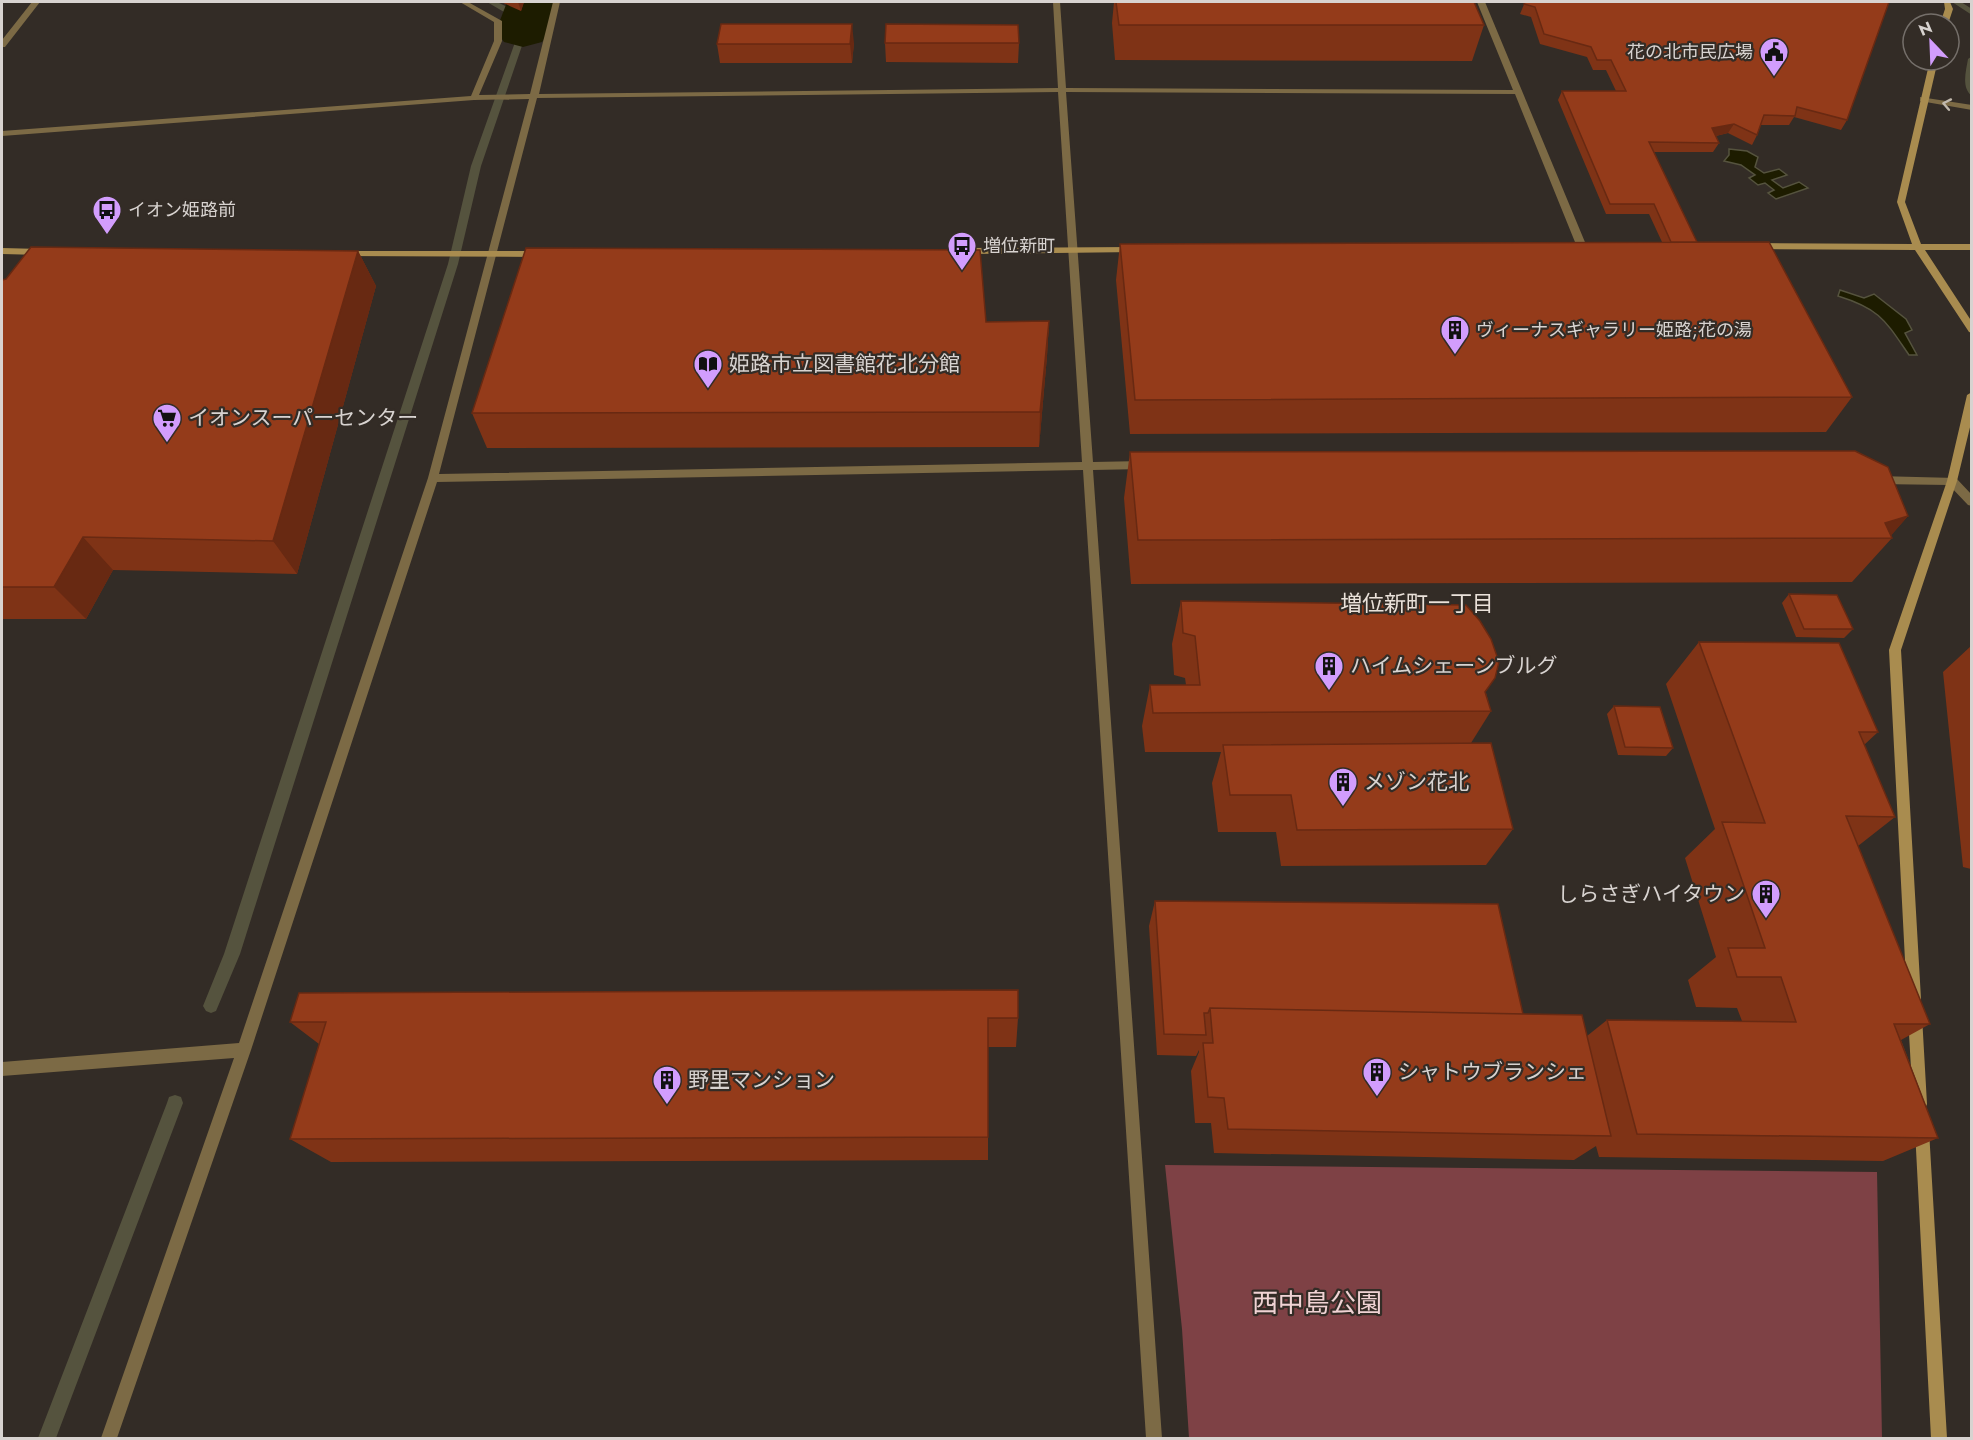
<svg xmlns="http://www.w3.org/2000/svg" width="1973" height="1440" font-family="Jost,'Noto Sans JP',sans-serif">
<style>
.green{fill:#7e4145}
.water{fill:#1d1c00;stroke:#55533e;stroke-width:1.5}
.lines{fill:none;stroke-linecap:round;stroke-linejoin:round}
.stream{fill:#55533e;fill-rule:evenodd}
.river{fill:#1d1c00;fill-rule:evenodd}
.street{fill:#7c6a45;fill-rule:evenodd}
.secondary{fill:#a98c4f;fill-rule:evenodd}
.wall{fill:#7f3316}
.shaded-wall{fill:#682912}
.building{fill:#943b1a;stroke:#682912;stroke-width:1.5}
.oneway{stroke:#c1b9ad}
.labels{text-anchor:middle;stroke-width:4.5;stroke-linejoin:round;paint-order:stroke}
.far-poi-label{font-size:18px;fill:#d8d3d0;stroke:#332c26;text-anchor:start}
.poi-label{font-size:21px;fill:#d8d3d0;stroke:#332c26;text-anchor:start}
.neighbourhood-label{font-size:22px;fill:#eae1d9;stroke:#332c26}
.near-park-label{font-size:26px;fill:#f0d3d4;stroke:#332c26}
</style>
<rect width="100%" height="100%" fill="#332c26"/>
<!-- green -->
<path class="green" d="M1165 1165 1877 1172 1882 1438H1189L1182 1329Z"/>
<!-- water -->
<path class="water" d="M1729 149 1747 151 1758 157 1755 167 1764 173 1779 169 1787 175 1772 180 1783 188 1799 182 1808 188 1776 199 1768 193 1774 190 1765 183 1758 185 1749 178 1755 175 1741 165 1724 161 1729 155Z
M1840 290 1864 298 1874 294 1906 319 1912 330 1905 333 1917 355H1909C1885 320 1880 309 1838 296Z"/>
<g class="lines">
<!-- stream -->
<path class="stream" d="M487 2H497L518 12 527 31 481 166 458 264 240 954 216 1011 211 1013 206 1011 203 1006 224 954 448 264 471 166 519 31 511 16Z
M1952 2H1961L1972 9V15Z
M1972 56V96C1961 88 1966 71 1968 59Z
M175 1095 181 1097 183 1103 56 1438H38L167 1103 169 1097Z"/>
<!-- river -->
<path class="river" d="M507 2H559L550 31 542 42 523 47 504 42 496 31Z"/>
<!-- street -->
<path class="street" d="M32 2H40L5 47H2V40Z
M460 2H468L502 21V41L479 95 530 94 553 2H560L539 94 1058 88 1053 2H1060L1066 88 1513 90 1477 2H1485L1587 247 1585 249 1582 250 1577 247 1515 94 1066 92 1093 462 1143 461 1148 465 1143 469 1093 470 1162 1438H1146L1083 470 437 482 251 1050 117 1438H101L234 1058 2 1076V1062L239 1043 428 478 529 99 474 100 2 136V131L471 96 494 41V22ZM1058 92 1082 462 439 474 537 98Z
M1920 97 1972 105V110L1920 101Z
M1877 476 1956 478 1972 495V506L1968 505 1949 485 1877 484 1872 480Z"/>
<!-- secondary -->
<path class="secondary" d="M1944 2H1950L1953 9 1948 24H1940L1945 9Z
M1930 60H1938L1905 202 1921 244H1972V250H1925L1972 322V333L1969 332 1915 250 1757 249 1752 246 1757 243 1912 244 1897 202Z
M1133 247 1136 248V252L965 254 960 251 965 248Z
M2 248 41 249 46 252 41 255 2 254Z
M344 251H539L544 254 539 257 341 256V252Z
M1972 392V419L1957 481 1901 650 1921 999 1919 1004 1914 1006 1909 1004 1907 999 1889 650 1947 481 1967 395Z
M1915 1009 1920 1011 1922 1016 1927 1104 1925 1109 1920 1111 1915 1109 1913 1104 1908 1016 1910 1011Z
M1922 1123 1927 1125 1929 1130 1947 1438H1931L1915 1130 1917 1125Z"/>
</g>
<!-- wall -->
<path class="wall" d="M501 2H524L521 11Z
M1114 2H1474L1484 25 1472 61 1115 60 1112 23Z
M1525 2 1847 120 1841 130 1794 117 1789 125H1760L1757 135 1752 145 1728 133 1716 136 1719 143 1713 152H1654L1697 242 1852 397 1826 432 1130 434 1116 280 1120 244 1662 242 1649 214H1606L1558 100 1562 91H1616L1606 70H1593L1587 57 1540 44 1531 17 1520 14Z
M854 43 852 63H720L717 44Z
M885 43H1019L1018 63 886 62Z
M358 251 376 286 297 574 113 570 86 619H2V280Z
M1049 321 1047 356 1039 447 487 448 472 413 986 322Z
M1130 452 1908 516 1891 535 1892 538 1852 582 1131 584 1124 498Z
M1789 594 1853 629 1844 638 1796 637 1782 603Z
M1181 601 1486 693 1491 711 1471 743 1513 829 1486 865 1281 866 1276 832H1218L1212 783 1221 752H1145L1142 726 1150 685H1186L1185 678 1174 675 1172 644Z
M1699 642 1878 732 1864 745 1895 817 1858 846 1930 1024 1901 1040 1938 1138 1883 1161 1599 1157 1596 1146 1574 1160 1214 1153 1211 1123H1195L1191 1071 1199 1052V1050L1196 1056 1157 1055 1149 926 1155 901 1523 1014 1587 1036 1607 1020 1742 1021 1737 1008 1696 1007 1688 980 1716 957 1685 858 1715 829 1666 684Z
M1971 646V869L1963 867 1943 672Z
M1614 706 1673 748 1666 756 1618 755 1607 714Z
M1018 1018 1016 1047H988V1160L331 1162 290 1139 319 1044 290 1022Z"/>
<!-- shaded-wall -->
<path class="shaded-wall" d="M518 2H524L521 11Z
M852 24 854 43 852 63 850 44Z
M1734 124 1728 133 1707 138 1712 128Z
M358 251 376 286 297 574 273 541Z
M1049 321 1047 356 1039 447 1040 412Z
M1908 516 1889 538 1885 523Z
M83 537 113 570 86 619 54 587Z"/>
<!-- building -->
<path class="building" d="M1116 2H1474L1484 25H1119Z
M1525 2H1889L1847 120 1797 107 1795 116 1764 115 1757 135 1734 124 1712 128 1719 143 1649 142 1697 242H1671L1654 204H1610L1562 91H1626L1611 60H1597L1591 47 1544 34 1535 7 1524 4Z
M721 24H852L850 44H717Z
M886 24 1018 25 1019 43H885Z
M1769 242 1852 397 1135 400 1120 244Z
M31 247 358 251 273 541 83 537 54 587H2V280L6 279Z
M526 248 980 250 986 322 1049 321 1040 412 472 413Z
M1855 451 1888 467 1908 516 1885 523 1892 538 1138 540 1130 452Z
M1789 594 1837 595 1853 629H1804Z
M1181 601 1466 605 1480 621 1491 639 1499 662 1495 678 1485 692 1491 711 1153 713 1150 685H1200L1195 636 1183 633Z
M1699 642 1839 643 1878 732H1859L1895 817 1846 816 1930 1024H1894L1938 1138 1637 1134 1607 1020 1796 1022 1781 977H1737L1728 948H1765L1722 822 1765 823Z
M1614 706 1660 707 1673 748 1625 747Z
M1491 743 1513 829 1297 830 1291 795H1230L1223 745Z
M1155 901 1498 904 1523 1014 1210 1008 1208 1013H1204L1206 1035 1164 1034Z
M1018 990V1018H988V1137L290 1139 326 1022H290L299 993Z
M1210 1008 1582 1015 1611 1136 1228 1129 1224 1098 1208 1097 1203 1043H1213Z"/>
<!-- one-way arrows -->
<defs><path id="oneway-chevron" d="M-2-3.5L2.5 0L-2 3.5" fill="none" stroke-width="1.6" stroke-linecap="round" stroke-linejoin="round" transform="scale(1.5)"/></defs>
<use class="oneway" href="#oneway-chevron" transform="translate(1947 104) rotate(-169)"/>
<!-- icons -->
<defs>
<g id="civic-pin" transform="scale(1.5)"><path d="M0 17L-7.5 6A9.5 9.5 0 1 1 7.5 6Z" fill="#d29dfd" stroke="#332c26"/><path d="M-.6-6.5H3V-4.5H.6V-3L4-1V1h2V6H-6V1h2V-1L-.6-3ZM-1.2 2.5V6h2.4V2.5Z" fill="#111"/></g>
<g id="bus-pin" transform="scale(1.5)"><path d="M0 17L-7.5 6A9.5 9.5 0 1 1 7.5 6Z" fill="#d29dfd" stroke="#332c26"/><path d="M-5-6H5V4H4V6H2V4H-2V6H-4V4H-5ZM-3.5-4V0h7V-4ZM-3.5 1.2v1.5H-2V1.2ZM2 1.2v1.5H3.5V1.2Z" fill="#111"/></g>
<g id="building-pin" transform="scale(1.5)"><path d="M0 17L-7.5 6A9.5 9.5 0 1 1 7.5 6Z" fill="#d29dfd" stroke="#332c26"/><path d="M-4-6H4V6H1V3H-1V6H-4ZM-2.5-4.3h1.7v1.8h-1.7ZM.8-4.3h1.7v1.8H.8ZM-2.5-1h1.7V.8h-1.7ZM.8-1h1.7V.8H.8Z" fill="#111"/></g>
<g id="library-pin" transform="scale(1.5)"><path d="M0 17L-7.5 6A9.5 9.5 0 1 1 7.5 6Z" fill="#d29dfd" stroke="#332c26"/><path d="M-6-4Q-3-5.5-.7-3.5V5Q-3 3-6 4ZM6-4Q3-5.5 .7-3.5V5Q3 3 6 4Z" fill="#111"/></g>
<g id="supermarket-pin" transform="scale(1.5)"><path d="M0 17L-7.5 6A9.5 9.5 0 1 1 7.5 6Z" fill="#d29dfd" stroke="#332c26"/><path d="M-6-5.5h2.5l.6 2H6L4.5 2H-2.5L-4.4-4H-6ZM-1.5 3.2a1.3 1.3 0 1 0 .1 0ZM3 3.2a1.3 1.3 0 1 0 .1 0Z" fill="#111"/></g>
</defs>
<g fill-rule="evenodd">
<use href="#civic-pin" x="1774" y="52"/>
<use href="#bus-pin" x="107" y="210"/>
<use href="#bus-pin" x="962" y="246"/>
<use href="#building-pin" x="1455" y="330"/>
<use href="#library-pin" x="708" y="364"/>
<use href="#supermarket-pin" x="167" y="418"/>
<use href="#building-pin" x="1329" y="666"/>
<use href="#building-pin" x="1343" y="782"/>
<use href="#building-pin" x="1766" y="894"/>
<use href="#building-pin" x="1377" y="1072"/>
<use href="#building-pin" x="667" y="1080"/>
</g>
<g class="labels">
<!-- far-poi labels -->
<g class="far-poi-label">
<text x="1753" y="58" text-anchor="end">花の北市民広場</text>
<text x="128" y="216">イオン姫路前</text>
<text x="983" y="252">増位新町</text>
<text x="1476" y="336">ヴィーナスギャラリー姫路;花の湯</text>
</g>
<!-- poi labels -->
<g class="poi-label">
<text x="729" y="371">姫路市立図書館花北分館</text>
<text x="188" y="425">イオンスーパーセンター</text>
<text x="1350" y="673">ハイムシェーンブルグ</text>
<text x="1364" y="789">メゾン花北</text>
<text x="1745" y="901" text-anchor="end">しらさぎハイタウン</text>
<text x="1398" y="1079">シャトウブランシェ</text>
<text x="688" y="1087">野里マンション</text>
</g>
<!-- neighbourhood labels -->
<g class="neighbourhood-label">
<text x="1417" y="611">増位新町一丁目</text>
</g>
<!-- near-park labels -->
<g class="near-park-label">
<text x="1317" y="1312">西中島公園</text>
</g>
</g>
<!-- border -->
<rect width="1973" height="1440" fill="none" stroke="#d8d3d0" stroke-width="6"/>
<!-- north arrow -->
<g transform="translate(1931 42) rotate(337)"><circle r="28" fill="#332c26" stroke="#756f6a" stroke-width="1.5"/>
<path d="M0-4.5L10 22L0 15L-10 22Z" fill="#d29dfd"/>
<text y="-9" font-size="16" font-weight="bold" text-anchor="middle" fill="#d8d3d0">N</text>
</g>
</svg>
